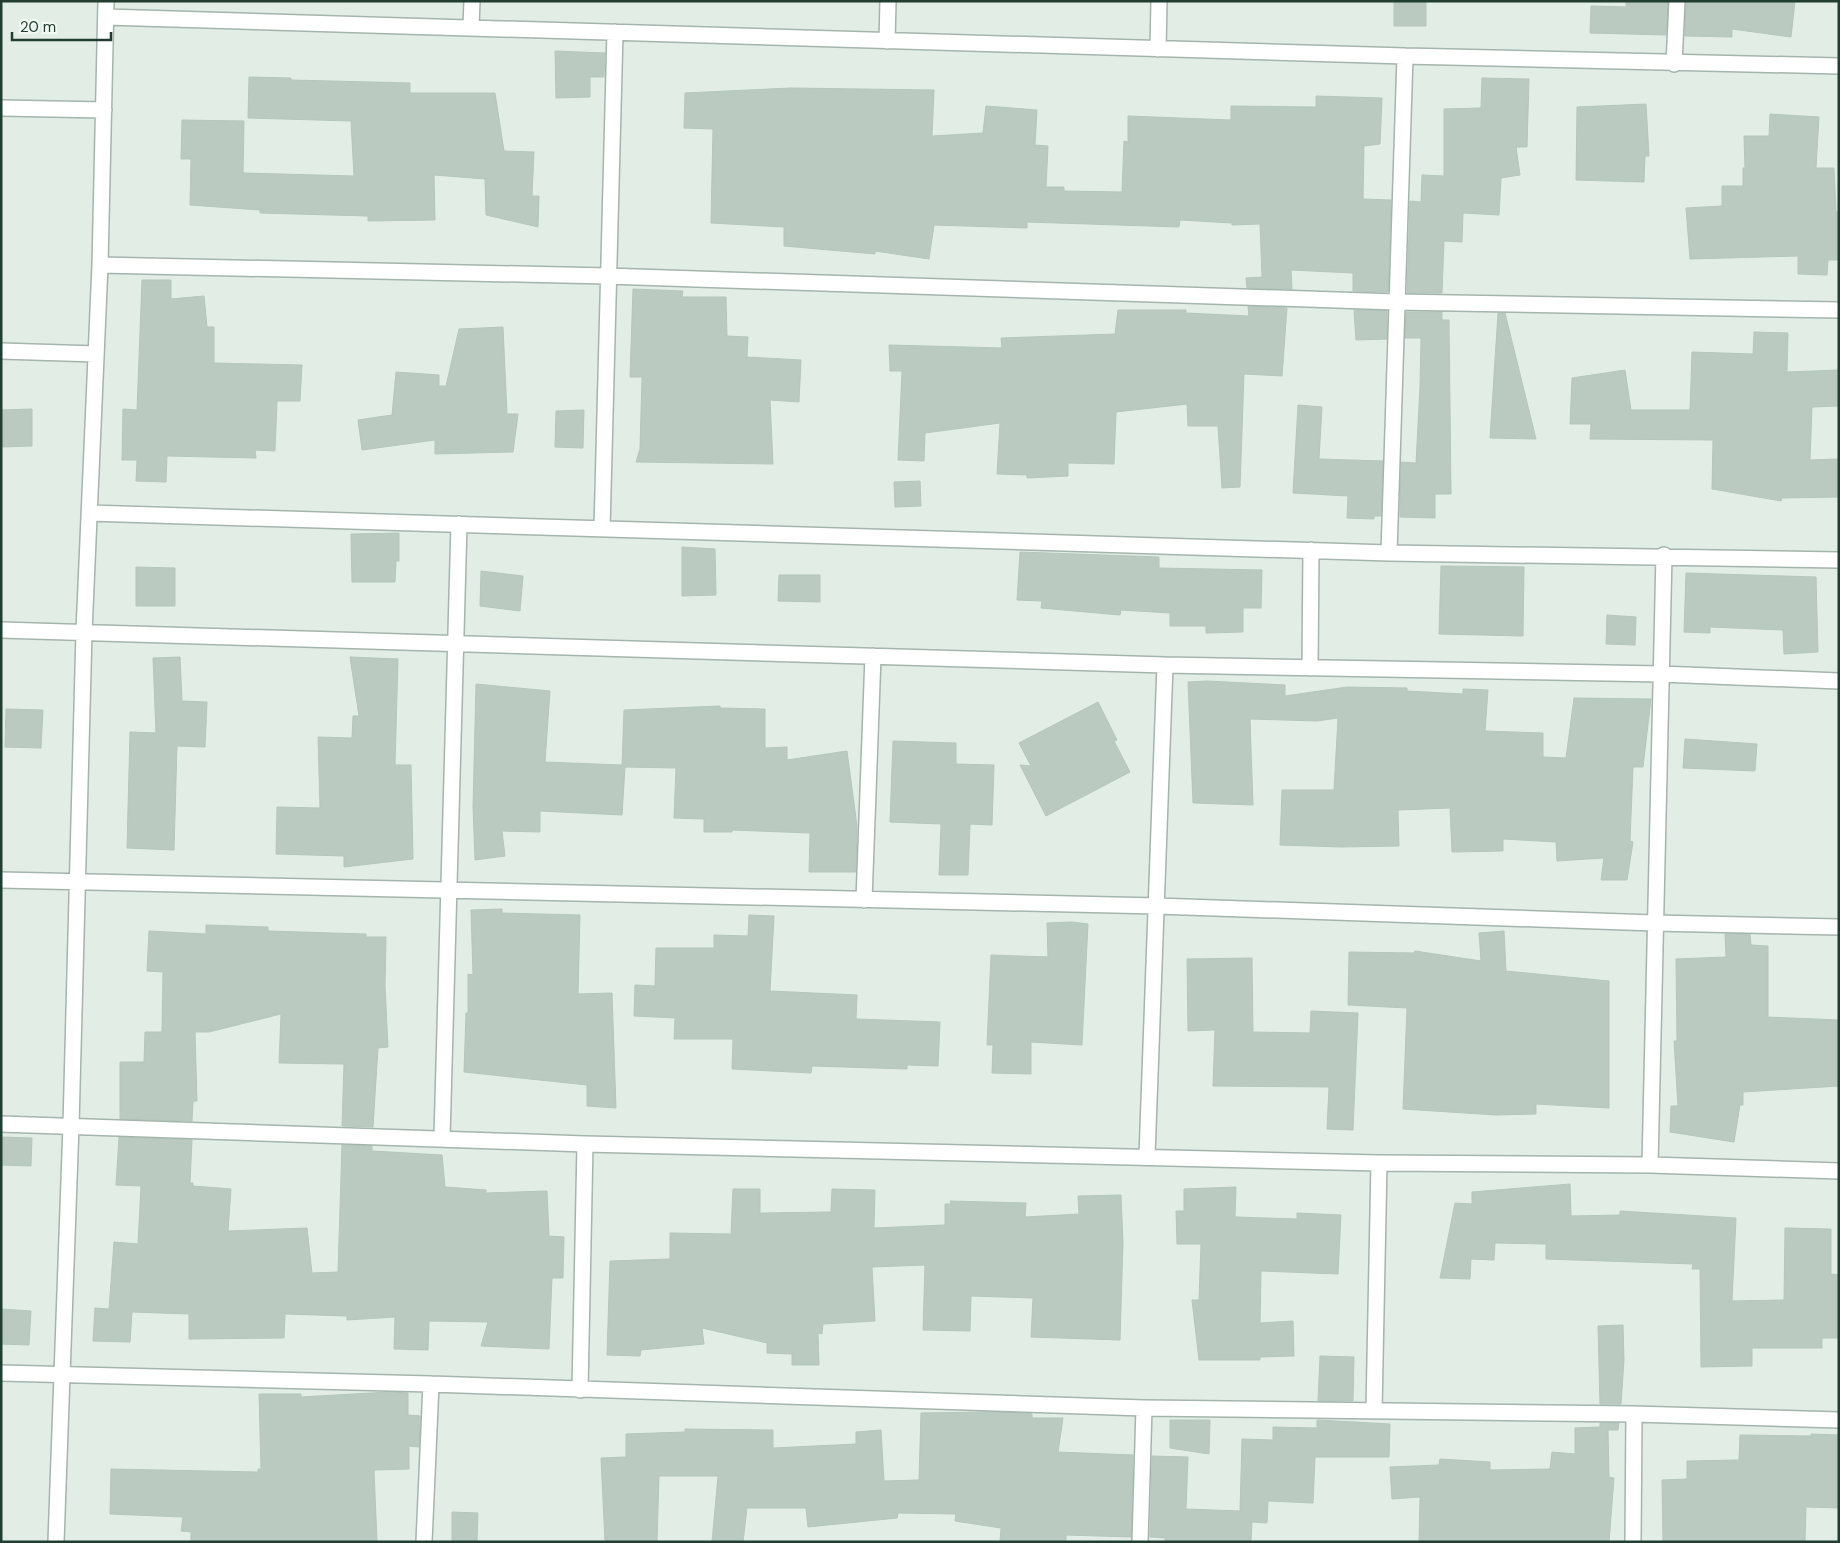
<svg xmlns="http://www.w3.org/2000/svg" width="1840" height="1543" font-family="'DM Sans',sans-serif">
<style>
.building{fill:#bacac1;stroke:#b4c7bb}
.lines{fill:none;stroke-linecap:round;stroke-linejoin:round}
.minor-casing{stroke:#a4b5ac;stroke-width:18}
.minor{stroke:#fff;stroke-width:15}
</style>
<rect width="100%" height="100%" fill="#e2ede6"/>
<!-- building -->
<path class="building" d="M1394 1H1426V26H1394Z
M1626 1H1668L1666 35 1590 33 1591 6 1626 7Z
M1686 1H1795L1791 37 1732 29V37L1685 36Z
M555 51 605 53 604 77H590V97L556 98Z
M249 77 291 78V80L410 83V93H495L504 151 534 152 532 196H539L538 227 486 215 485 179 434 175 435 220 368 221V216L260 213V210L190 205 191 159H181L182 120 244 121 243 173 354 176 351 121 248 118Z
M1482 78 1529 79 1527 147H1516L1520 175 1501 178 1499 215 1463 213 1462 242 1444 241 1442 293H1407L1410 201 1421 202 1422 175 1444 176V109L1481 108Z
M791 88 934 90 932 136 983 133 986 106 1037 110 1035 145 1048 146 1046 187H1064V191L1122 192 1124 141 1128 142V116L1231 120V106L1316 107V96L1382 98 1380 144 1364 146 1363 199 1391 200 1388 292 1353 291V273L1291 270 1292 289 1247 288 1246 278 1262 277 1260 224 1232 225V223L1180 220 1179 227 1027 222V228L934 225 929 259 875 251V254L784 246V227L711 223 713 129 684 128 685 93Z
M1646 104 1649 156H1645L1644 182 1576 180 1577 107Z
M1770 114 1819 117 1816 168H1834L1836 212H1839V260H1828L1827 275 1798 274V256L1690 259 1686 208 1722 206V186H1743V168H1745L1744 136H1769Z
M142 280H171V299L204 296 207 327H214V363L302 365 300 401H277L275 451 255 450 256 458 167 456 166 482 136 481 137 460H122L123 409 137 410Z
M633 289 683 291 682 297H726L727 336 748 337 747 357 801 360 799 402 770 400 773 464 636 462 640 449 642 377H630Z
M1248 306 1287 308 1282 376 1244 374 1240 487 1222 488 1218 426H1188L1187 404 1116 412 1114 464 1068 463V476L1027 478V475L997 474 1000 423 925 433 924 461 898 460 902 371H890L889 345 1002 348 1001 338 1115 334 1118 310H1186V313L1249 316Z
M1354 310 1387 311V339L1356 340Z
M1406 312H1442V320H1449L1451 494H1435V518L1400 517 1401 462 1416 463 1420 387 1421 338H1405Z
M1498 313H1505L1536 439 1490 438Z
M503 327 507 414H518L513 452 435 454V440L362 450 358 420 392 415 396 372 439 375V386H446L459 329Z
M1754 332 1788 333 1787 372 1839 370V406L1812 407 1810 460 1839 459V497L1782 498 1781 501 1712 489 1713 440 1590 439 1591 424H1570L1572 378 1625 370 1631 410H1690L1692 352 1753 354Z
M1298 405 1322 407 1319 459 1383 461 1381 516H1374V519L1347 518 1348 496 1293 493Z
M32 409V446L1 447V410Z
M584 410 583 448 555 447 556 411Z
M920 481 921 506 895 507 894 482Z
M399 533V561H396L395 582H352L351 534Z
M682 547 715 549 716 595 682 596Z
M1020 552 1159 557V568L1262 570 1261 608H1243V632L1206 633V626H1170V613L1121 610 1120 615 1041 608 1042 601 1017 600Z
M1441 566 1524 567 1523 636 1439 634Z
M136 567 175 568V606H136Z
M481 571 523 576 520 611 480 606Z
M1686 573 1816 577 1818 652 1784 654 1783 630 1710 627V633L1684 632Z
M779 575H820V602L778 601Z
M1607 615 1636 617 1635 645 1606 644Z
M180 657 182 701 207 702 205 747 177 746 174 850 127 848 130 732 156 733 153 658Z
M350 657 398 659 395 765H411L413 859 344 867V856L276 854 277 807 320 808 318 737 352 738 353 716H359Z
M1207 681 1285 685V696L1347 687 1407 688V691L1463 694V689L1488 690 1485 731 1543 733V757L1566 758 1574 698 1651 699 1643 767H1633L1630 841 1633 842 1627 880H1601L1604 858 1557 861 1556 842 1503 839V851L1452 852 1450 808 1398 810 1399 846 1341 847 1280 845 1282 790H1334L1338 718 1317 721 1250 719 1253 805 1193 803 1188 682Z
M476 684 550 691 545 762 622 765 624 710 720 706V708L765 709V748L787 747V760L847 751 857 826 856 872H809L810 833 732 830V832H704V819L674 818 676 768 625 767 622 815 540 811V832L502 831 505 856 475 860 473 807Z
M1098 702 1117 740 1114 741 1130 772 1046 816 1020 765 1031 766 1019 743Z
M6 709 43 710 41 748 5 747Z
M1685 739 1757 744 1755 771 1683 768Z
M893 741 956 743V764L994 765 992 825 970 824 968 875H939L941 824 890 822Z
M502 909V913L580 915 578 994 612 993 616 1108 587 1106V1085L464 1072 466 1013H468V974L473 975 471 910Z
M749 915 774 916 770 991 857 995 856 1019 940 1022 938 1066 907 1065V1069L812 1066 811 1073 732 1069 733 1039H674L675 1018 634 1016 635 985 655 986 656 948H714V935L748 936Z
M1072 922 1088 924 1082 1045 1031 1042V1074L992 1073 993 1045H987L991 955 1048 957 1047 923Z
M206 925 268 927V931L366 934V937H386L385 986 388 1047 378 1048 373 1127 342 1126 344 1064 279 1063 281 1014 209 1032H195L197 1101H193L192 1121 120 1119V1062H144L145 1032H162L163 972 147 971 149 931 206 934Z
M1504 931 1506 971 1609 981V1108L1536 1104V1114L1496 1115 1403 1109 1407 1008 1348 1005 1349 952 1414 953 1415 951 1481 961 1479 933Z
M1725 934H1750L1751 945 1768 946V1017L1839 1020V1086L1743 1092V1105H1740L1734 1142 1670 1132 1671 1106H1678L1674 1041H1677L1676 959 1726 957Z
M1252 958 1253 1032 1310 1033 1311 1011 1358 1013 1353 1130 1327 1129 1329 1087 1213 1086 1215 1030 1188 1031 1187 959Z
M1 1137 32 1138 31 1166 1 1165Z
M119 1137 192 1140 190 1183H193V1186L231 1189 228 1231 307 1228 312 1273 338 1272 342 1145 372 1146V1151L442 1155 445 1187 486 1190V1193L547 1191 549 1236 564 1237 563 1278H552L549 1349 481 1346 488 1322 429 1321 428 1350 394 1349 395 1317 347 1320V1316L285 1314 284 1338 189 1339V1314L132 1312 130 1342 93 1341 95 1308 109 1309 114 1242 138 1244 141 1186 116 1185Z
M1570 1184 1571 1216 1620 1215V1211L1736 1218 1732 1301 1784 1300 1785 1228 1831 1229V1274L1839 1275 1838 1338H1822V1348H1752V1366L1701 1367 1700 1269H1692L1693 1264 1546 1259V1244L1495 1243 1494 1260 1471 1259 1470 1279 1440 1278 1455 1203 1472 1204V1192Z
M1236 1187 1235 1217 1297 1219V1213L1341 1215 1338 1274 1261 1271 1260 1323 1293 1321 1294 1356 1260 1357V1360H1199L1192 1300H1199L1201 1244H1177L1176 1211H1184V1189Z
M733 1189H760V1213L831 1212 832 1189 875 1190 874 1228 945 1225V1204H951L950 1201 1026 1203 1025 1217 1079 1214 1078 1196 1121 1195 1123 1243 1120 1340 1031 1337 1033 1298 971 1296 970 1331 923 1330 925 1265 872 1267 875 1321 823 1324 822 1334 818 1333 819 1365H792V1354L767 1353V1343L702 1328 704 1344 641 1350 640 1356 607 1355 610 1261 670 1259V1233L731 1234Z
M1 1309 31 1311 29 1345 1 1344Z
M1623 1325 1624 1360 1621 1404H1600L1598 1326Z
M1320 1356 1354 1357 1353 1401H1318Z
M388 1392 408 1393V1415L420 1416 419 1447 409 1446V1469L374 1470 377 1542H191V1532L181 1531 183 1517 110 1514 111 1469 258 1472V1469H261L259 1394H301V1397Z
M990 1412 1024 1413 1032 1414V1418H1063L1058 1452 1133 1455 1131 1537 1066 1535V1542H1000L1001 1528 955 1521 956 1514 898 1513 897 1518 808 1527 806 1508H747L743 1542H712L718 1476H659L657 1542H605L601 1458 626 1457V1434L685 1432V1429L773 1430V1448L856 1444V1432L881 1430 884 1481 919 1480 921 1413Z
M1170 1420H1210L1209 1454 1170 1448Z
M1317 1420 1390 1424 1389 1457H1315L1313 1503 1268 1501 1267 1523 1252 1522 1251 1542H1165V1538L1150 1537 1152 1456 1188 1457 1186 1509 1240 1511 1242 1439 1273 1440V1427L1317 1428Z
M1600 1423H1619L1618 1430H1608L1609 1477 1614 1478 1609 1542H1419L1420 1497 1392 1499 1390 1467 1439 1465 1440 1459 1490 1462V1470L1550 1469 1552 1452 1575 1454V1428L1600 1427Z
M1811 1434 1839 1435V1508L1806 1507 1805 1542H1663L1662 1480 1687 1479V1461L1739 1460 1740 1435 1811 1436Z
M452 1512 478 1513 477 1542H452Z"/>
<g class="lines">
<!-- minor casing -->
<g class="minor-casing">
<path id="minor" d="M106 17 1405 56 1839 66
M471 26 472 1
M887 41 888 1
M1158 49 1159 1
M1674 64 1677 1
M1 108 104 110
M100 265 607 276 1396 302 1839 310
M1 351 96 354
M89 513 1389 553 1839 560
M602 529 615 32
M1389 553 1405 56
M1 630 1165 665 1661 674 1839 681
M1310 668 1311 550
M1 880 1157 906 1654 923 1839 927
M864 900 873 656
M1 1124 585 1144 1379 1163 1650 1165 1839 1171
M442 1137 459 524
M1147 1156 1165 665
M1650 1165 1664 555
M1 1373 431 1384 1144 1408 1634 1414 1839 1420
M580 1390 585 1144
M1374 1410 1379 1163
M56 1542 71 1125 84 632 100 265 106 1
M424 1542 431 1384
M1140 1542 1144 1408
M1633 1542 1634 1414"/>
</g>
<!-- minor -->
<use href="#minor" class="minor"/>
</g>
<!-- border -->
<rect width="1840" height="1543" fill="none" stroke="#213e31" stroke-width="5"/>
<!-- scale -->
<path d="M12 32v8h99v-8" fill="none" stroke="#213e31" stroke-width="2.5"/>
<text x="20" y="32" font-size="15" fill="#213e31" stroke="#f2f9f4" stroke-width="4" paint-order="stroke">20 m</text>
</svg>
